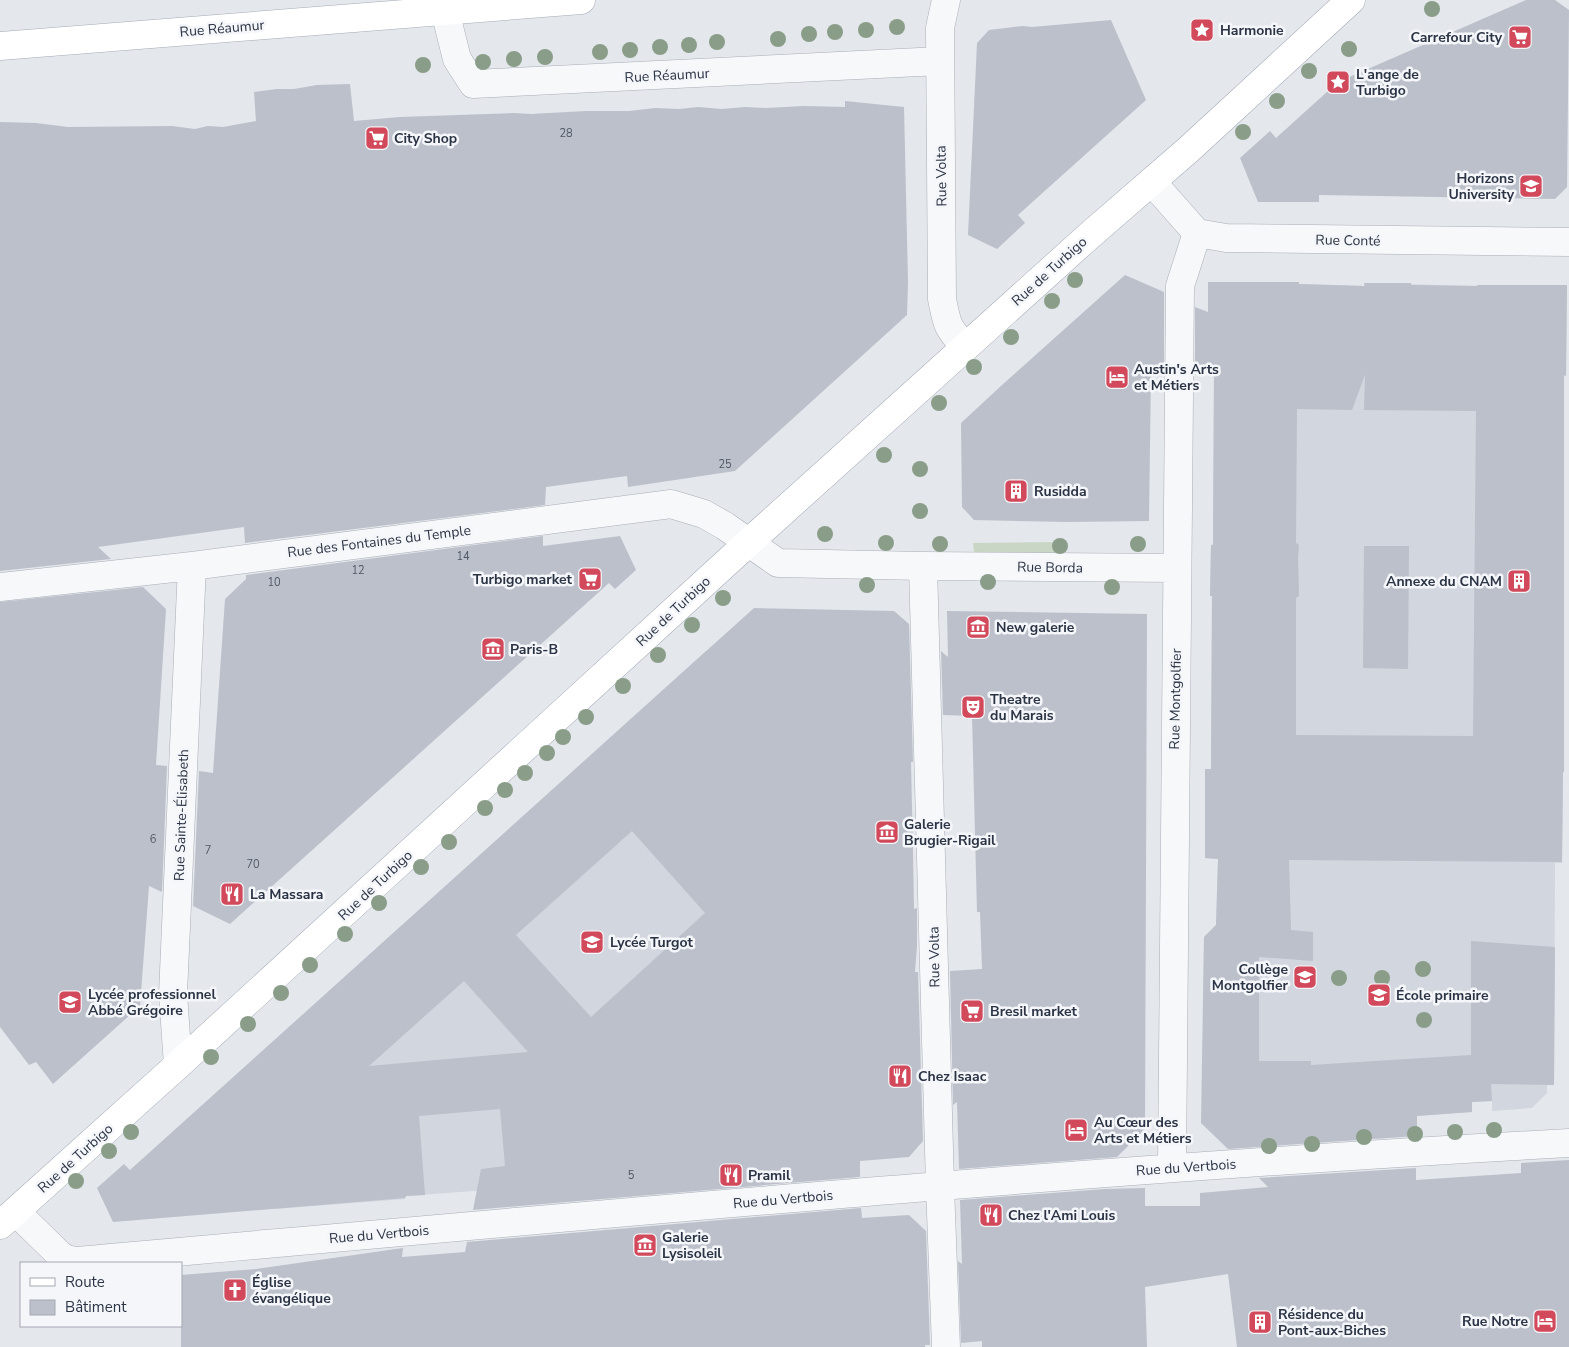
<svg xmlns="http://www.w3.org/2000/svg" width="1569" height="1347" font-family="'Nunito Sans',sans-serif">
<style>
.built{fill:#d2d6de}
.green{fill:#c9d6c5}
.building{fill:#bbc0ca;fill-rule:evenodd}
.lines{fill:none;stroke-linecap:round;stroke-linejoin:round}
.minor-casing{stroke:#a9aeb7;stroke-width:29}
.major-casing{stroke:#a3abb8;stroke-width:29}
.minor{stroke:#f7f8fa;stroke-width:28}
.major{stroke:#fff;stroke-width:28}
.tree{fill:#899d89}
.labels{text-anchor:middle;stroke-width:5;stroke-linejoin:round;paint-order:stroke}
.number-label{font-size:11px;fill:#4f5766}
.street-label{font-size:14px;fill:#2b3445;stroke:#f4f6f9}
.poi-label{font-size:14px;font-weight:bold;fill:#2b3445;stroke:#f4f6f9;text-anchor:start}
</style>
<rect width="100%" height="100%" fill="#e4e7ec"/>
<!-- built -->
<path class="built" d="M1299 282V284L1364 286V283L1477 286V285H1567L1566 376H1564V772H1563L1562 863H1555L1554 1085H1547V1093L1532 1108 1492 1111V1101L1472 1102V1112L1312 1123H1202L1204 937 1216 925 1218 859 1205 858V769H1211L1212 596H1210L1211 545 1213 544 1214 372Z
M707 650 826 783 527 1187 406 1196 405 1199 275 1209 270 1156 328 992Z"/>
<!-- green -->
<path class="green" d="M1057 542V553L974 552 973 543Z"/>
<!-- building -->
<path class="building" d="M1526 0H1555L1569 10 1567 187 1555 199 1319 195V202H1258L1240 158 1270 131 1276 138 1338 82Z
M1111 20 1146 100 1018 215 1025 223 997 249 968 235 977 43 989 30 1023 26 1032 27Z
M350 84 354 121 400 117 514 113 531 114 586 111H629L655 108 679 109 698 107 722 109 745 107 766 108 804 106 845 107V101L904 107 908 282 907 315 735 471 628 487 627 476 546 487 545 505 245 543 244 527 98 547 111 559 0 571V122L36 123 68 127 172 126 195 129 208 126 223 127 256 121 254 92 277 89H294L317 85Z
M1125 275 1164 292V371H1151L1149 521 1068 522 974 520 962 507 961 423 1002 385Z
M1208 282H1299V284L1365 286 1364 283H1411V285L1477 286V285H1567L1566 376 1564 375V772H1563L1562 862 1289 860 1291 930 1313 932V961L1259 957V1061H1311V1065L1471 1055V941L1555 947 1554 1085 1491 1084 1492 1101 1472 1102V1112L1417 1116V1136L1228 1149 1201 1123 1204 937 1216 925 1218 859 1205 858V769H1211L1212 596H1210L1211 545H1213L1214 372H1195V307L1208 312ZM1365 375 1364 410 1476 411 1473 736 1296 735V598L1299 596 1298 557 1299 545 1296 543 1297 409 1352 410Z
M543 536V546L620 536 636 570 615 589 609 583 230 924 193 906 199 771 213 773 225 599 246 579V575Z
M1364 546H1409L1408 669 1363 668Z
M143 587 166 609 156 765 167 766 162 892 149 886 140 1006 53 1084 36 1062 29 1065 0 1027V602Z
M754 608 894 611 909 624 913 762H911L913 853 914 909 917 908V946L915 972H918L923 1141 909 1157 860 1161V1177L473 1210 481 1169 505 1166 500 1109 419 1116 425 1195 406 1196 405 1198 113 1222 97 1188 124 1164 130 1170ZM632 831 705 913 591 1017 516 935ZM464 981 528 1052 369 1066Z
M947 611 1147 614 1145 1129 1117 1157 959 1169 957 1102 953 1105 950 971 982 969 980 912H977L972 716 943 715 941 651 948 657Z
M1569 1160V1347H1237L1228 1274 1145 1287 1147 1347H982V1341L961 1343 958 1261 962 1264 960 1200 1105 1189 1145 1188V1206H1200V1193L1268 1187 1259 1178 1416 1168V1180L1521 1173V1163Z
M861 1208 862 1218 909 1215 926 1231 930 1345H925V1347H181V1275L256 1269 403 1248 402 1257 465 1252 467 1242Z"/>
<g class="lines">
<!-- minor casing -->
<g class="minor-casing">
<path id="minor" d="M444 0 445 11 457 59 473 84 940 61
M946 0 940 28 942 299C947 324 947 328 965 346
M1152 182 1197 233 1226 238 1569 242
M923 566 940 1186 946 1347
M0 587 192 566 671 504 704 514 725 526 778 563 923 566 1176 568
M178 1065 173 994 192 566
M1172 1167 1180 286 1197 233
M16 1212 59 1254 65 1259 76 1261C573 1217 1070 1170 1569 1143"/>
</g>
<!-- major casing -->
<g class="major-casing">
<path id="major" d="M0 46 581 0
M0 1225 178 1065 748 543 1090 235 1188 150 1351 0"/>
</g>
<!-- minor -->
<use href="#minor" class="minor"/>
<!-- major -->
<use href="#major" class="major"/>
</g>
<!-- trees -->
<g class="tree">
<circle cx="1432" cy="9" r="8"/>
<circle cx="897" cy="27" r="8"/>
<circle cx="866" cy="30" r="8"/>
<circle cx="835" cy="32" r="8"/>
<circle cx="809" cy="34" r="8"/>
<circle cx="778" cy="39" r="8"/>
<circle cx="717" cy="42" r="8"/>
<circle cx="689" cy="45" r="8"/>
<circle cx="660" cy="47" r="8"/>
<circle cx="1349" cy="49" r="8"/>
<circle cx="630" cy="50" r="8"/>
<circle cx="600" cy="52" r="8"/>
<circle cx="545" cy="57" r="8"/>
<circle cx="514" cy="59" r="8"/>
<circle cx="483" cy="62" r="8"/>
<circle cx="423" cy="65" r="8"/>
<circle cx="1309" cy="71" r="8"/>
<circle cx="1277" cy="101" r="8"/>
<circle cx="1243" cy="132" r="8"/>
<circle cx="1075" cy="280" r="8"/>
<circle cx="1052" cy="301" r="8"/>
<circle cx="1011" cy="337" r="8"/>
<circle cx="974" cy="367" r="8"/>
<circle cx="939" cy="403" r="8"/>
<circle cx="884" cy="455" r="8"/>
<circle cx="920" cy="469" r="8"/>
<circle cx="920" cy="511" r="8"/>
<circle cx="825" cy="534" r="8"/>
<circle cx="886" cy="543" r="8"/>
<circle cx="940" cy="544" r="8"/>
<circle cx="1138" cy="544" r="8"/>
<circle cx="1060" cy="546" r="8"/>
<circle cx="988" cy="582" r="8"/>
<circle cx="867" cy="585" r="8"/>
<circle cx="1112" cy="587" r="8"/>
<circle cx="723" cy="598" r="8"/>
<circle cx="692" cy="625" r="8"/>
<circle cx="658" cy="655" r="8"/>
<circle cx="623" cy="686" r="8"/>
<circle cx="586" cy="717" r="8"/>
<circle cx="563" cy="737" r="8"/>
<circle cx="547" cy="753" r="8"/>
<circle cx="525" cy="773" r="8"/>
<circle cx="505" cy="790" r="8"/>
<circle cx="485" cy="808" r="8"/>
<circle cx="449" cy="842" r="8"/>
<circle cx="421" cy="867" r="8"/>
<circle cx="379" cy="903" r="8"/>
<circle cx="345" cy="934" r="8"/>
<circle cx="310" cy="965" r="8"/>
<circle cx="1423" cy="969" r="8"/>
<circle cx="1339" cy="978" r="8"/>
<circle cx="1382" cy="978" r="8"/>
<circle cx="281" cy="993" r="8"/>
<circle cx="1424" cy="1020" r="8"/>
<circle cx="248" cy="1024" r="8"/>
<circle cx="211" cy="1057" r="8"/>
<circle cx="1494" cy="1130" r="8"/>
<circle cx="131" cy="1132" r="8"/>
<circle cx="1455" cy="1132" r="8"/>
<circle cx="1415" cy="1134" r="8"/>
<circle cx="1364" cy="1137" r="8"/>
<circle cx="1312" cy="1144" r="8"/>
<circle cx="1269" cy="1146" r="8"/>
<circle cx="109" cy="1151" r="8"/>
<circle cx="76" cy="1181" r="8"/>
</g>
<!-- icons -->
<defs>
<g id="sight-square" transform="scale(1.25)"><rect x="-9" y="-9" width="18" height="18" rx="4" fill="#d1495b" stroke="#f4f6f9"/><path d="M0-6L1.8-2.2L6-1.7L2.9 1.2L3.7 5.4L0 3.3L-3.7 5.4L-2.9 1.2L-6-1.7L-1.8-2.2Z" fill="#fff"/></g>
<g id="supermarket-square" transform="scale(1.25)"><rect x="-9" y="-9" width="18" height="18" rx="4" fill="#d1495b" stroke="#f4f6f9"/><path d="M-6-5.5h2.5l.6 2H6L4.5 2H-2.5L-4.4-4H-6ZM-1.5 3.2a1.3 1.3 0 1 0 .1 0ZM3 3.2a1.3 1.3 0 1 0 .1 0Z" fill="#fff"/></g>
<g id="university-square" transform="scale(1.25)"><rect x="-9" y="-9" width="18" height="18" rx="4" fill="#d1495b" stroke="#f4f6f9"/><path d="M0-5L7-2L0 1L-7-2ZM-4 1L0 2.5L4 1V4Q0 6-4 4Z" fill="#fff"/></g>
<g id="hotel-square" transform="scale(1.25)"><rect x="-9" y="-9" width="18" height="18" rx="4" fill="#d1495b" stroke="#f4f6f9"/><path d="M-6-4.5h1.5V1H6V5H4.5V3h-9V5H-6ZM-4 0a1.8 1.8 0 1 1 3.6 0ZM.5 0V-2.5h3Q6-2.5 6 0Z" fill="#fff"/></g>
<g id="building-square" transform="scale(1.25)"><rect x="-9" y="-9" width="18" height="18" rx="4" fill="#d1495b" stroke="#f4f6f9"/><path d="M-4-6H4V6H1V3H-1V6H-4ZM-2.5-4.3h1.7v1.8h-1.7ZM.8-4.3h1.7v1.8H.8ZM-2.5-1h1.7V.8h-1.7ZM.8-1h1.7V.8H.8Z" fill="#fff"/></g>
<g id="museum-square" transform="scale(1.25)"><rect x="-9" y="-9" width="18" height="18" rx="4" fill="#d1495b" stroke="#f4f6f9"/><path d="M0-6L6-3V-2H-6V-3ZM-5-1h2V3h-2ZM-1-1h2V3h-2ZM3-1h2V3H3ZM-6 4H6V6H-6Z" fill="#fff"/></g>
<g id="theatre-square" transform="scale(1.25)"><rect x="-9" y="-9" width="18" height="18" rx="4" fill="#d1495b" stroke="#f4f6f9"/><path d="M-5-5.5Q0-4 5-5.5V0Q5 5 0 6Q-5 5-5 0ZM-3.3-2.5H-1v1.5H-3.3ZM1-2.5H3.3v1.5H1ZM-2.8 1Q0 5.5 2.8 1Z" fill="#fff"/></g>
<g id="restaurant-square" transform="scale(1.25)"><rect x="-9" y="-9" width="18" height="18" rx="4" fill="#d1495b" stroke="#f4f6f9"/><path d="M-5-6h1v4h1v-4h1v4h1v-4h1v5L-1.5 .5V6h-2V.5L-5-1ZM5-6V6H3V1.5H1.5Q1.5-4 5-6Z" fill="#fff"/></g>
<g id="school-square" transform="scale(1.25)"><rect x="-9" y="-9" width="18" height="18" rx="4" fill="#d1495b" stroke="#f4f6f9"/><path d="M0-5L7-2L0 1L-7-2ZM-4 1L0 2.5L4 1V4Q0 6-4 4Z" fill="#fff"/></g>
<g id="church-square" transform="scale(1.25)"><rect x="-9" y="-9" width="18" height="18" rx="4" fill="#d1495b" stroke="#f4f6f9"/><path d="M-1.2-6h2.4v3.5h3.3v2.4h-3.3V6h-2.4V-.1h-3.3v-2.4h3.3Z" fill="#fff"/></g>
</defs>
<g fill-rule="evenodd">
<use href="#sight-square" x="1202" y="30"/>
<use href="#supermarket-square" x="1520" y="37"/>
<use href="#sight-square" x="1338" y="82"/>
<use href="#supermarket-square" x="377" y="138"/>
<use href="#university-square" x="1531" y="186"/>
<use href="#hotel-square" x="1117" y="377"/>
<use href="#building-square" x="1016" y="491"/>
<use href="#supermarket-square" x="590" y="579"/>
<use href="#building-square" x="1519" y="581"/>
<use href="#museum-square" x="978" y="627"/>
<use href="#museum-square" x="493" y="649"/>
<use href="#theatre-square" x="973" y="707"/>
<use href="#museum-square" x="887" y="832"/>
<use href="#restaurant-square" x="232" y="894"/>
<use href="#school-square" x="592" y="942"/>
<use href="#school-square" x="1305" y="977"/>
<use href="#school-square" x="1379" y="995"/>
<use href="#school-square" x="70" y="1002"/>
<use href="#supermarket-square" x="972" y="1011"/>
<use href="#restaurant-square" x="900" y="1076"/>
<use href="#hotel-square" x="1076" y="1130"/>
<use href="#restaurant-square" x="731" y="1175"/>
<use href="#restaurant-square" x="991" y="1215"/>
<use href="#museum-square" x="645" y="1245"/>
<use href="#church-square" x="235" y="1290"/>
<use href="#hotel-square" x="1545" y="1321"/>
<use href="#building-square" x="1260" y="1322"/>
</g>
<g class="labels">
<!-- number labels -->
<g class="number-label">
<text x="566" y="137">28</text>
<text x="725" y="468">25</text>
<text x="463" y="560">14</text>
<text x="358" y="574">12</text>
<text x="274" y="586">10</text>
<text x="153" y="843">6</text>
<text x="208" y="854">7</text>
<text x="253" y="868">70</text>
<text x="631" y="1179">5</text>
</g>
<!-- street labels -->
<g class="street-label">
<text transform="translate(222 28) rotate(-5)" y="5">Rue Réaumur</text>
<text transform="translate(667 75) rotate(-3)" y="5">Rue Réaumur</text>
<text transform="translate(941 176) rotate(-91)" y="5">Rue Volta</text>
<text transform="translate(1348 240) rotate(1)" y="5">Rue Conté</text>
<text transform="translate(1049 271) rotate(-42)" y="5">Rue de Turbigo</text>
<text transform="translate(379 541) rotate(-7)" y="5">Rue des Fontaines du Temple</text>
<text transform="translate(1050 567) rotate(1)" y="5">Rue Borda</text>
<text transform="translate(673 611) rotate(-43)" y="5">Rue de Turbigo</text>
<text transform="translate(1175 699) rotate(-89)" y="5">Rue Montgolfier</text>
<text transform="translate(181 815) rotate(-88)" y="5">Rue Sainte-Élisabeth</text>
<text transform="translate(375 885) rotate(-43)" y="5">Rue de Turbigo</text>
<text transform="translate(934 957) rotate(-91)" y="5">Rue Volta</text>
<text transform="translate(75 1158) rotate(-42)" y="5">Rue de Turbigo</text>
<text transform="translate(1186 1167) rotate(-4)" y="5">Rue du Vertbois</text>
<text transform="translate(783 1199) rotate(-5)" y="5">Rue du Vertbois</text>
<text transform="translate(379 1234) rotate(-5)" y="5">Rue du Vertbois</text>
</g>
<!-- poi labels -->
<g class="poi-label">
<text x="1220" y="35">Harmonie</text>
<text x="1502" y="42" text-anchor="end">Carrefour City</text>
<text x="1356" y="79">L'ange de<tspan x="1356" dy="16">Turbigo</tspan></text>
<text x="394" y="143">City Shop</text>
<text x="1514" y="183" text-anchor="end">Horizons<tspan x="1514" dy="16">University</tspan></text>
<text x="1134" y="374">Austin's Arts<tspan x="1134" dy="16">et Métiers</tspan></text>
<text x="1034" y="496">Rusidda</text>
<text x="572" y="584" text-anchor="end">Turbigo market</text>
<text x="1502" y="586" text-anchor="end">Annexe du CNAM</text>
<text x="996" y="632">New galerie</text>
<text x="510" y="654">Paris-B</text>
<text x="990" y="704">Theatre<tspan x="990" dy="16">du Marais</tspan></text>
<text x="904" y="829">Galerie<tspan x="904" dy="16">Brugier-Rigail</tspan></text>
<text x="250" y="899">La Massara</text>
<text x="610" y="947">Lycée Turgot</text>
<text x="1288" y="974" text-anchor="end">Collège<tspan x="1288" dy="16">Montgolfier</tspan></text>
<text x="88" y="999">Lycée professionnel<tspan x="88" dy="16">Abbé Grégoire</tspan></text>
<text x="1396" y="1000">École primaire</text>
<text x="990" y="1016">Bresil market</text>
<text x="918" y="1081">Chez Isaac</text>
<text x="1094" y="1127">Au Cœur des<tspan x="1094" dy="16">Arts et Métiers</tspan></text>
<text x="748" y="1180">Pramil</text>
<text x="1008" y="1220">Chez l'Ami Louis</text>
<text x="662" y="1242">Galerie<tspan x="662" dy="16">Lysisoleil</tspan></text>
<text x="252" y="1287">Église<tspan x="252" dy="16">évangélique</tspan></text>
<text x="1278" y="1319">Résidence du<tspan x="1278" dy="16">Pont-aux-Biches</tspan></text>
<text x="1528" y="1326" text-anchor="end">Rue Notre</text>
</g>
</g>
<!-- legend -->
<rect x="20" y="1262" width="162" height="65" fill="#f4f6f9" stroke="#a4a8b1"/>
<rect x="30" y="1278" width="25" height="8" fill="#ffffff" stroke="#a4a8b1"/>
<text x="65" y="1287" font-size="15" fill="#2b3445">Route</text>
<rect x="30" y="1300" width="25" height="15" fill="#bbc0ca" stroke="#a4a8b1"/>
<text x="65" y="1312" font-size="15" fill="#2b3445">Bâtiment</text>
</svg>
